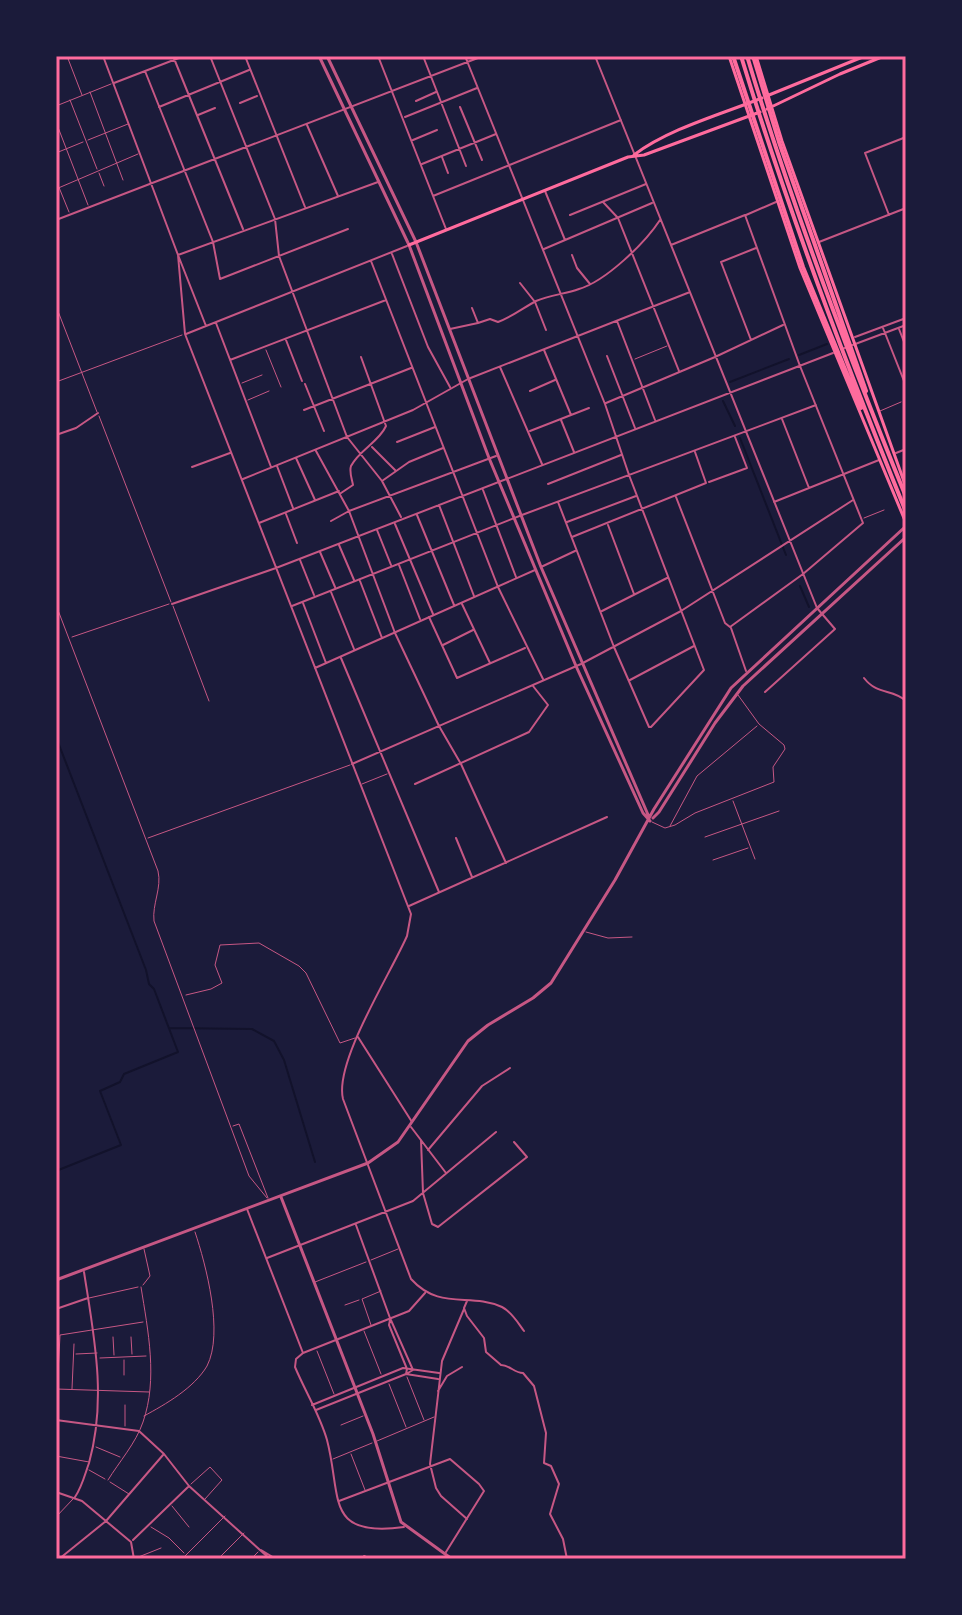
<svg xmlns="http://www.w3.org/2000/svg" width="962" height="1615" font-family="Roboto,sans-serif">
<style>
.lines{fill:none;stroke-linecap:round;stroke-linejoin:round}
.stream{stroke:#12122b;stroke-width:2}
.service{stroke:#c65784;stroke-width:1}
.minor{stroke:#c65784;stroke-width:2}
.tertiary{stroke:#c65784;stroke-width:3}
.secondary{stroke:#ff6b9d;stroke-width:3}
.trunk{stroke:#ff6b9d;stroke-width:4}
.neatline{fill:none;stroke:#ff6b9d;stroke-width:3}
</style>
<rect width="100%" height="100%" fill="#1b1b3a"/>
<g class="lines">
<!-- stream -->
<path class="stream" d="M799 355 827 344
M730 382 789 359
M723 401 735 426
M740 438 786 555
M800 586 809 607
M56 737 146 970 149 984 154 989 178 1052 124 1074 120 1082 100 1091 121 1145 56 1171
M169 1028 252 1029 274 1041 284 1060 315 1162"/>
<!-- service -->
<path class="service" d="M67 56 82 95
M90 92 123 180
M70 100 97 169
M56 106 111 84
M56 122 88 205
M88 140 128 124
M56 153 83 142
M99 173 104 186
M56 180 69 212
M56 189 138 154
M56 306 97 412
M266 350 281 387
M635 359 667 346
M56 382 182 335
M242 383 262 375
M248 400 269 391
M880 411 901 402
M99 416 171 602
M864 518 884 510
M56 605 158 871C162 888 152 904 154 921L249 1176 267 1198
M173 606 209 701
M72 637 169 604
M362 784 387 774
M733 801 755 859
M652 822 665 828 675 825 695 813 774 782 773 767 785 749 784 745 759 724 738 695
M670 826 697 776 757 726
M705 837 779 811
M148 838 350 765
M713 860 748 848
M586 932 608 938 632 937
M186 995 211 989 222 983 215 965 220 945 259 943 299 966 306 973 340 1043 355 1038
M233 1126 239 1124 268 1198
M371 1260 398 1249
M315 1282 366 1262
M143 1285 150 1276 144 1249
M89 1298 138 1287
M345 1305 359 1300
M371 1325 362 1299 381 1291
M364 1331 381 1374
M113 1337 114 1355
M131 1337 132 1354
M317 1351 334 1394
M76 1354 97 1353
M100 1358 146 1356
M124 1360V1375
M407 1377 424 1420
M389 1384 406 1427
M56 1389 149 1392
M72 1389 74 1344
M125 1405V1426
M56 1412 60 1335 143 1322
M144 1416C166 1404 194 1388 207 1366 224 1333 206 1265 195 1232
M341 1425 363 1416
M377 1441 434 1417
M96 1447 120 1457
M351 1454 365 1490
M56 1456 89 1462
M333 1459 372 1443
M89 1470 105 1479
M108 1480C119 1462 136 1443 143 1422 158 1379 148 1331 141 1287
M110 1482 129 1494
M191 1484 210 1467 222 1480 205 1499
M172 1506 189 1527
M56 1517 73 1499
M151 1527 169 1538 184 1553
M136 1558 161 1548
M182 1559 225 1516
M218 1559 244 1533
M251 1559 258 1552"/>
<!-- minor -->
<path class="minor" d="M103 56 178 255 185 334 411 914 407 936C391 973 334 1062 343 1099L411 1279C440 1311 470 1292 502 1307 512 1312 518 1323 524 1331
M173 56 243 229
M210 56 275 219 279 256 347 437 382 481 401 517
M245 56 305 207
M378 56 446 229
M423 56 466 166
M465 56 605 404 629 475 704 670 651 727H649L614 647 558 502
M595 56 817 608 835 629 765 692
M145 71 213 242 220 279 348 229
M114 83 184 56
M416 101 436 92
M240 103 257 96
M159 107 249 70
M460 107 482 160
M198 115 215 108
M405 117 477 88
M307 125 338 196
M413 140 437 130
M442 157 448 173
M422 164 496 134
M545 191 565 240
M433 196 621 120
M603 202 618 218 679 371
M570 215 646 184
M746 215 776 202
M889 215 865 153 906 137
M56 220 483 56
M819 242 906 208
M671 245 745 215 800 366 863 523 803 574 730 627 725 623 676 497
M544 249 652 203
M392 254 428 347 450 387
M572 255 577 268 590 284
M371 261 498 587 543 679
M520 283 535 302 546 330
M617 321 655 420
M216 323 271 467
M478 323 490 319 498 322C512 317 523 308 536 301 550 295 565 294 579 289 606 281 645 243 660 220
M206 326 178 255 378 182
M883 328 906 386
M450 329 478 323 472 308
M899 329 906 347
M186 334 407 246
M855 337 906 318
M286 340 302 381
M751 340 721 262 756 248
M842 349 906 325
M544 350 571 415
M607 356 635 428
M230 360 386 300
M500 367 542 464
M305 384 324 431
M530 391 555 380
M606 403 715 357 783 325
M304 410 411 368
M782 419 809 488
M561 420 574 452
M530 431 589 408
M56 435 76 428 98 413
M397 442 435 427
M372 447 395 470
M316 451 349 511 395 633 439 726 461 764 506 863
M896 453 906 449
M296 458 315 500
M277 466 293 508
M192 467 230 453
M243 479 413 410 468 379 690 292
M382 481 409 462 443 448
M709 482 747 468 735 437
M548 484 621 455
M483 490 516 577
M341 493 353 485C352 479 349 472 351 466 359 450 379 442 386 426L361 357
M774 502 879 460
M439 505 474 596
M286 514 297 543
M417 515 454 605
M331 521 349 511 496 456
M567 522 636 496
M259 523 339 491
M395 524 433 614
M608 525 634 594
M377 530 391 565
M572 537 706 483 695 452
M339 545 354 580
M320 552 335 587
M300 560 314 595
M399 565 420 619
M541 567 575 551
M360 581 382 638
M331 592 354 649
M303 603 326 663
M172 604 276 568 833 353
M462 604 490 663
M292 606 522 515 816 405
M602 611 667 578
M429 617 457 678 525 648
M731 628 746 671
M443 645 473 630
M341 658 439 892
M315 668 535 570
M864 678C878 696 892 688 906 701
M630 680 694 646
M352 764 581 664 681 611 853 500
M415 784 529 732 548 705 533 686
M456 838 472 877
M409 906 607 817
M358 1037 412 1122
M411 1127 446 1173
M421 1140 423 1193 432 1224 438 1227 527 1157 514 1142
M428 1150 482 1086 510 1068
M247 1209 303 1353 296 1359 295 1367C305 1391 320 1415 327 1440 342 1497 324 1538 404 1527
M356 1225 390 1318 413 1370 406 1374
M267 1258 413 1201 496 1132
M467 1301 464 1308 467 1316 484 1338 486 1352 501 1365C510 1365 514 1373 523 1373L534 1386 546 1433 544 1463 551 1466 559 1484 550 1514 563 1539 567 1559
M56 1309 88 1298
M464 1309 442 1361 430 1464 436 1488 441 1496 467 1519
M390 1320 389 1325 407 1369 406 1374
M303 1353 409 1311 425 1293
M438 1391 447 1376 462 1367
M312 1405 403 1368 439 1373
M316 1410 406 1374 438 1379
M56 1420 139 1431 164 1454 189 1486 270 1559
M56 1492 82 1501 131 1542 134 1559
M75 1497C82 1487 85 1474 89 1463 107 1399 94 1336 84 1272
M339 1501 450 1459 479 1484 484 1491 446 1552
M133 1540 188 1487
M261 1550 276 1559
M59 1559 106 1521 163 1455
M362 1559 364 1556 370 1559"/>
<!-- tertiary -->
<path class="tertiary" d="M319 56 409 245 489 458 576 666 643 813 650 821
M327 56 416 242 541 567 649 817
M653 818 659 812 715 723 743 686 906 537
M281 1197 373 1434 401 1522 452 1559
M56 1280 368 1163 398 1142 468 1041 488 1025 533 998 551 983 615 880 654 809 731 688 906 526
M642 1559H678"/>
<!-- secondary -->
<path class="secondary" d="M729 56 800 268 906 523
M756 56 782 141 906 487
M769 95 865 56
M767 109 840 74 884 56
M634 155C668 129 722 114 762 98
M409 245 628 157 644 155 760 112"/>
<!-- trunk -->
<path class="trunk" d="M733 56 803 267 861 408
M741 56C788 211 845 362 906 512
M747 56C792 206 847 352 906 497
M753 56 779 142 866 391"/>
</g>
<!-- border -->
<rect width="962" height="1615" fill="none" stroke="#1b1b3a" stroke-width="116"/>
<rect x="58" y="58" width="846" height="1499" class="neatline"/>
</svg>
